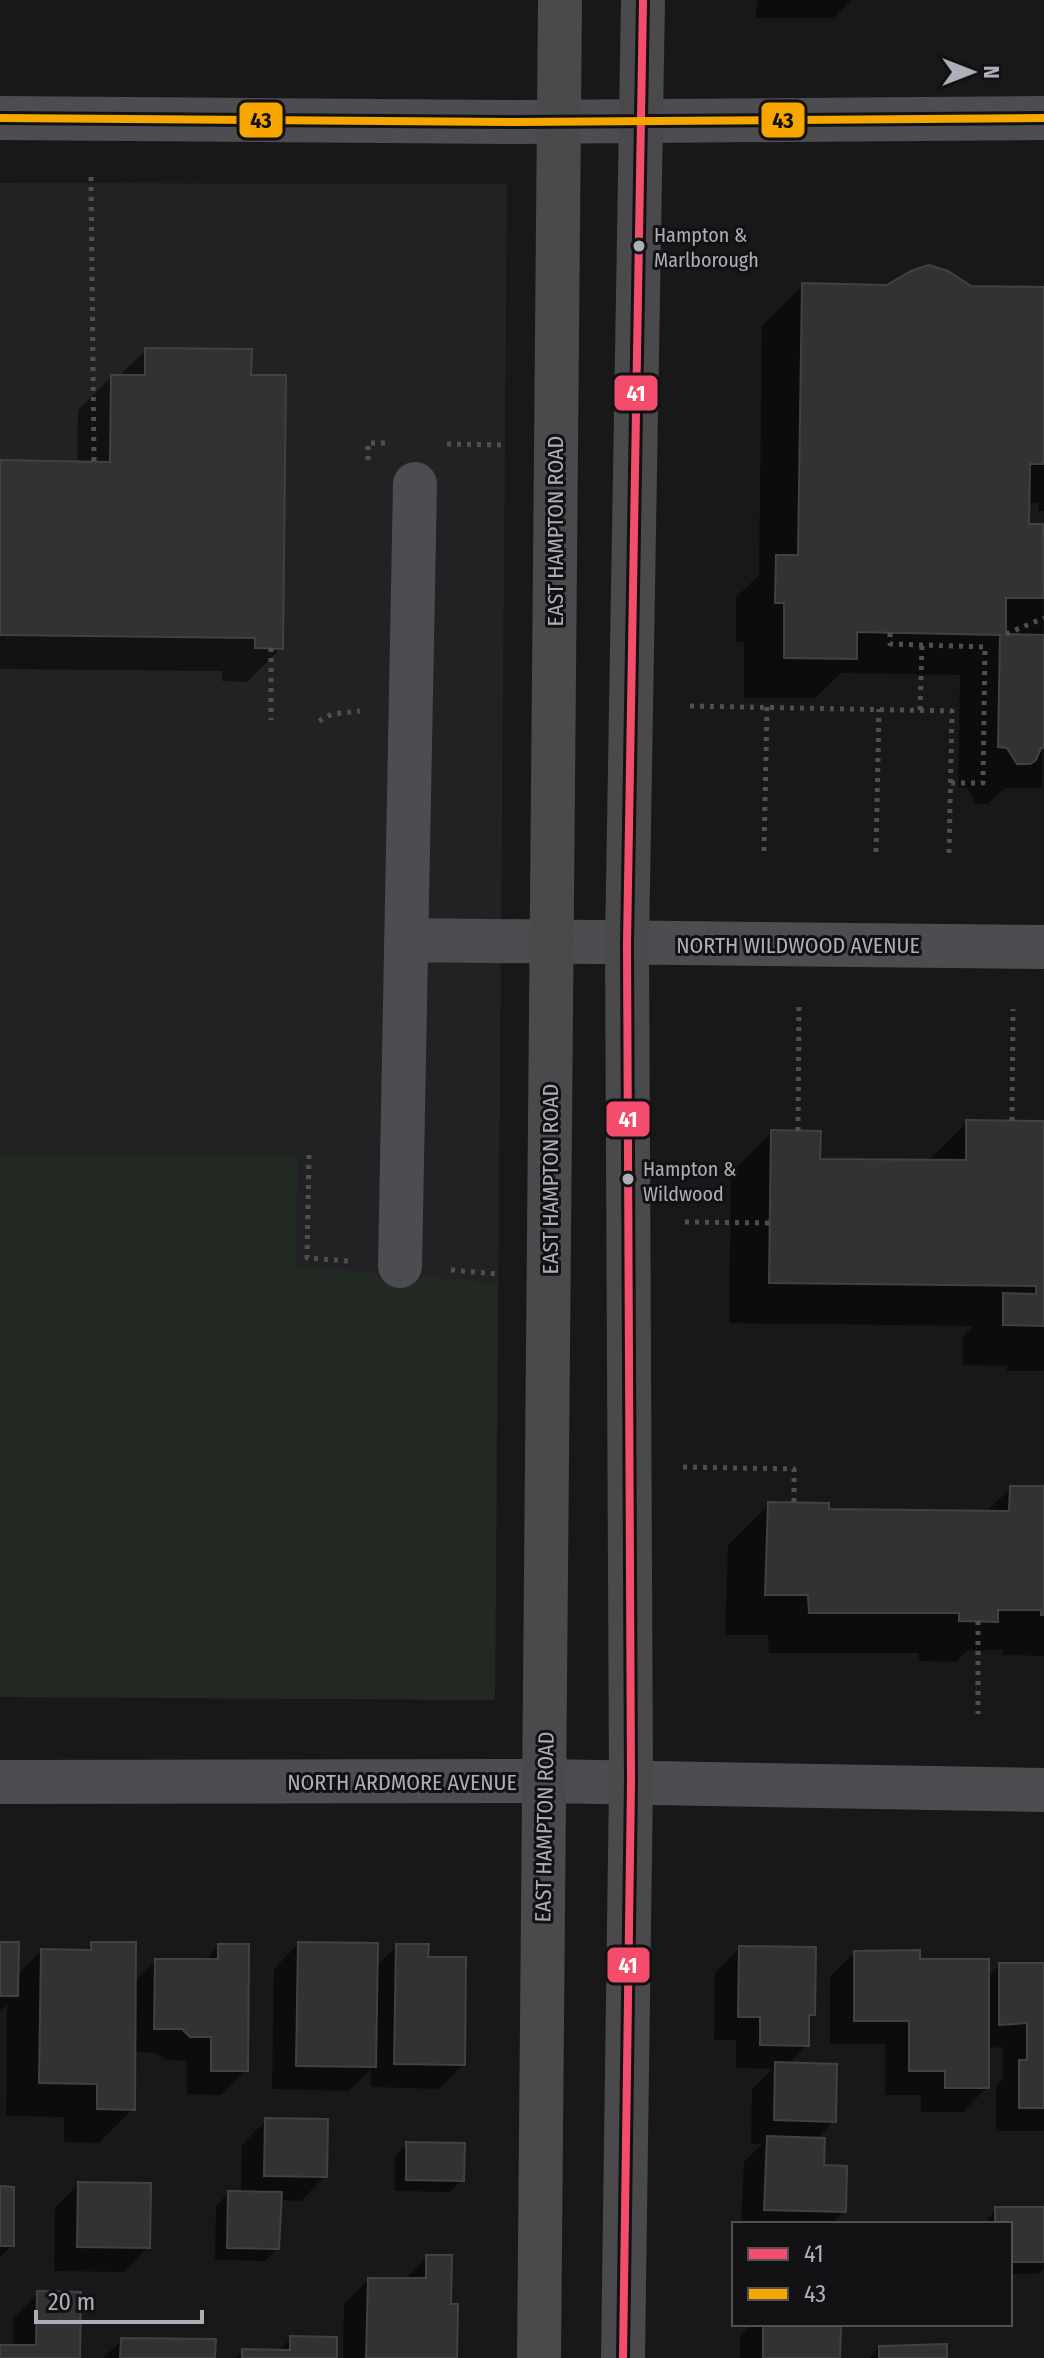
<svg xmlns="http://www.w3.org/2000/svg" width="1044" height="2358" font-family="'Fira Sans Condensed',sans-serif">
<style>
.built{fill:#222224}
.green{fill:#222822}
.shadow{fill:#0007}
.building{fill:#323233;stroke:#414144;stroke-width:2}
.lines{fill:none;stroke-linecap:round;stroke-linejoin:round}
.path{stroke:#4e4f51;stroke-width:5;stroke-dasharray:4 6;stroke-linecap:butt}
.minor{stroke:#4d4d51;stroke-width:44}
.major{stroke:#4a4a4c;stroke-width:44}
.bus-1-casing{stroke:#121214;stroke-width:14}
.bus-2-casing{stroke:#121214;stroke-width:14}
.bus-1{stroke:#f44d6c;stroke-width:8}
.bus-2{stroke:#f7a600;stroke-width:8}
.bus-dot{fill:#abafb7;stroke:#121214;stroke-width:3}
.labels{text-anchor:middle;stroke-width:6;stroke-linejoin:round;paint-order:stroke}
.bus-label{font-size:20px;fill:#abafb7;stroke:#121214;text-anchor:start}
.street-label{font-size:22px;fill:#abafb7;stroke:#121214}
.line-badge{stroke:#121214;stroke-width:3}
.badge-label{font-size:22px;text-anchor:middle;font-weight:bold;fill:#fff}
.pale-badge-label{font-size:22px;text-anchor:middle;font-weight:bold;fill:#111}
</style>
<rect width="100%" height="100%" fill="#181818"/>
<!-- built -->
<path class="built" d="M0 183 507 184 495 1700 0 1697Z"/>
<!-- green -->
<path class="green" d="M0 1155H298L296 1266 498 1283 495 1700 0 1697Z"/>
<!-- shadow -->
<path class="shadow" d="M757 0H873H851L833 18H756Z
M803 285 1044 289V511H1038V503H1027V526L1040 555H1044L1042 788H1005L988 804H976L967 788 958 787 960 675 841 673 815 698H744V642H736V597L759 575 762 326Z
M146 350 249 377 281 648 247 682 222 681V671L0 669V462L77 463 78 410 111 377H118Z
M967 1122 1044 1123V1371H1007V1366L963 1365V1336L973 1326 729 1323 731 1173 772 1132 818 1161 927 1162Z
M1011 1488H1044V1656L1002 1655V1650H968L956 1662 919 1661V1653H769L768 1635H725L728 1545 769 1504 827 1511 986 1512Z
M0 1944 16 1977 41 1951 84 1952 92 1944 134 1982 156 1961H204L219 1946 246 2070 221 2095 187 2094V2061L165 2060 157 2053 133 2052V2109L99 2143 64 2142V2117L6 2116 7 2004 0 2011Z
M298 1944 375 1967 397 1946 426 1958 463 2064 439 2089 371 2087V2069L349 2091 272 2089 274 1969Z
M739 1948 813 2014 807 2020V2045L788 2065 834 2121 815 2140 822 2167 844 2211 832 2224H741L744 2162 762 2144H751L752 2089 772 2069 736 2068V2040H714L715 1973Z
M854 1953 918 1961 987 1978 1000 1965H1044V2131H996V2086L1003 2079V2047L987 2048V2087L963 2112H921V2095H885V2044H830V1977Z
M266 2120 325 2176 301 2201 280 2200 277 2248 265 2261 215 2260 216 2206 228 2193H241L242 2145Z
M407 2144 462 2180 450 2192 395 2191V2156Z
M79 2184 148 2247 124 2272 54 2271 55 2208Z
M0 2188 12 2245 0 2257Z
M996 2209H1044V2268L1038 2274H1010V2224H984Z
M427 2257 449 2306 455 2358H343L344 2304 368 2280H404Z
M38 2293 78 2358H0V2347H13V2318Z
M752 2324H839L838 2358H740V2336Z
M291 2338 335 2358H236L243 2351 278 2352Z
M122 2340 213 2358H103Z
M879 2348 945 2358H869Z"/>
<!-- building -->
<path class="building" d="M929 265 948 271 971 286 1044 287V464H1030L1029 524H1043L1044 598H1006V634L1044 635V748H1041L1036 760 1030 764H1017L1007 748 998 747 1000 635 857 632V659L784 658V603H775L776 555H798L802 283 887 285 911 271Z
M145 348 252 349 251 375H286L283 649 255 648V638L0 635V460L110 462 111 375H145Z
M966 1120 1044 1121V1326L1003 1325V1293L1036 1294V1286L769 1283 771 1130 821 1131 820 1159 966 1160Z
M1010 1486H1044V1615H1041V1610H998V1622L959 1621V1613H809L808 1595H765L768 1502 829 1503V1509L1009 1511Z
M0 1942H19L18 1996H0Z
M91 1942H136L135 2110 97 2109V2084L39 2083 41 1949 91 1950Z
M298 1942 378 1943 376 2067 296 2066Z
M218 1944H249L248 2071H211V2037H190L182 2029H154L155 1959H218Z
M396 1944H429L428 1957H466L465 2065 394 2064Z
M739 1946 816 1947 815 2015H809V2046L760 2045V2017H738Z
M920 1950V1959H989V2088H945V2071H909V2021H854V1951Z
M999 1963H1044V2108H1019V2060H1027V2023L999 2025Z
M775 2062 837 2064 836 2122 774 2120Z
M265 2118 328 2119 327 2177 264 2176Z
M767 2136 825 2138 824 2165 847 2166 846 2212 764 2210Z
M406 2142 465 2143 464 2181 406 2180Z
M78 2182 151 2183 150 2248 77 2247Z
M0 2186 14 2187V2246H0Z
M228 2191 282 2192 279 2249 227 2248Z
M995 2207H1044V2262H1010V2224H995Z
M426 2255H452L451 2304H458L457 2358H366L368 2278H426Z
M37 2291 81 2292 80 2358H0V2345H36Z
M763 2324H841L840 2358H763Z
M290 2336 337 2337V2358H242V2349L290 2350Z
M121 2338 216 2339 215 2358H120Z
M947 2344V2358H879V2346Z"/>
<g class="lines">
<!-- path -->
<path class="path" d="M91 177 94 462
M447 444 505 445
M368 460V443H385
M890 633V644L985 647 983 783H950
M1006 634 1044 618
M271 648V720
M690 706 952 711 949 854
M920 710 922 646
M319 721 332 714 360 711
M764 851 767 707
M876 852 879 709
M1012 1121 1013 1009
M798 1131 799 1005
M309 1155 307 1258 349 1261
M685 1222 770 1223
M451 1270 497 1274
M683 1467 794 1469V1503
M978 1621V1714"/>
<!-- minor -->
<path class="minor" d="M0 118 517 122 1044 118
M406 940 1044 947
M400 1266 415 484
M0 1782 544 1781 1044 1790"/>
<!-- major -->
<path class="major" d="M539 2358 560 0
M623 2358 631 1783 627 944 643 0"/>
<!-- bus-1 casing -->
<g class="bus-1-casing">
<path id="bus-1" d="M623 2358 631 1783 627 944 643 0"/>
</g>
<!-- bus-2 casing -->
<g class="bus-2-casing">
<path id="bus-2" d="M0 118 517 122 1044 118"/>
</g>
<!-- bus-1 -->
<use href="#bus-1" class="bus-1"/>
<!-- bus-2 -->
<use href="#bus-2" class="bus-2"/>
</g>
<!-- markers -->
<g class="bus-dot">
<circle cx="639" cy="246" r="7"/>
<circle cx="628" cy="1179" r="7"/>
</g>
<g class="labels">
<!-- bus labels -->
<g class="bus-label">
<text x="654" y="242">Hampton &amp;<tspan x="654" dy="25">Marlborough</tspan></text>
<text x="643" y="1176">Hampton &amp;<tspan x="643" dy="25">Wildwood</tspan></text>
</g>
<!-- street labels -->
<g class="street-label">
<text transform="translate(555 531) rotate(-90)" y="8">EAST HAMPTON ROAD</text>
<text x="798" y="953">NORTH WILDWOOD AVENUE</text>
<text transform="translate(550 1179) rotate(-90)" y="8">EAST HAMPTON ROAD</text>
<text x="402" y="1790">NORTH ARDMORE AVENUE</text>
<text transform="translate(544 1827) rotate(-89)" y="8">EAST HAMPTON ROAD</text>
</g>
</g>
<g class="line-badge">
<rect x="760" y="101" width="46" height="38" rx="8" fill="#f7a600"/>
<rect x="238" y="101" width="46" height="38" rx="8" fill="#f7a600"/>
<rect x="613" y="374" width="46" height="38" rx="8" fill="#f44d6c"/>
<rect x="605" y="1100" width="46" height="38" rx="8" fill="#f44d6c"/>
<rect x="606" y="1946" width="45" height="38" rx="8" fill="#f44d6c"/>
</g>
<g class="badge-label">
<text x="636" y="401">41</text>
<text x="628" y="1127">41</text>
<text x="628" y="1973">41</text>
</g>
<g class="pale-badge-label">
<text x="783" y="128">43</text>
<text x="261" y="128">43</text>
</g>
<!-- legend -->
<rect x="732" y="2222" width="280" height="104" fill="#121214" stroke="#4f5155" stroke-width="2"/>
<rect x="748" y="2248" width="40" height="12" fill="#f44d6c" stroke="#4f5155" stroke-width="2"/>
<text x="804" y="2262" font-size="24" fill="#abafb7">41</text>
<rect x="748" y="2288" width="40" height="12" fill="#f7a600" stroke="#4f5155" stroke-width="2"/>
<text x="804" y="2302" font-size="24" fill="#abafb7">43</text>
<!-- north arrow -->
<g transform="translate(972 72) rotate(90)" stroke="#121214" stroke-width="6" paint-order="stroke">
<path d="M0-6L14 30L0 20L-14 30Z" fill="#abafb7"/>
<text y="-12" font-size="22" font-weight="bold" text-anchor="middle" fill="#abafb7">N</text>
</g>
<!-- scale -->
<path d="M36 2310v12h166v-12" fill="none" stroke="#abafb7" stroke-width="4"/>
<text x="48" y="2310" font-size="24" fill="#abafb7" stroke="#121214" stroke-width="6" paint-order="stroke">20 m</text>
</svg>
